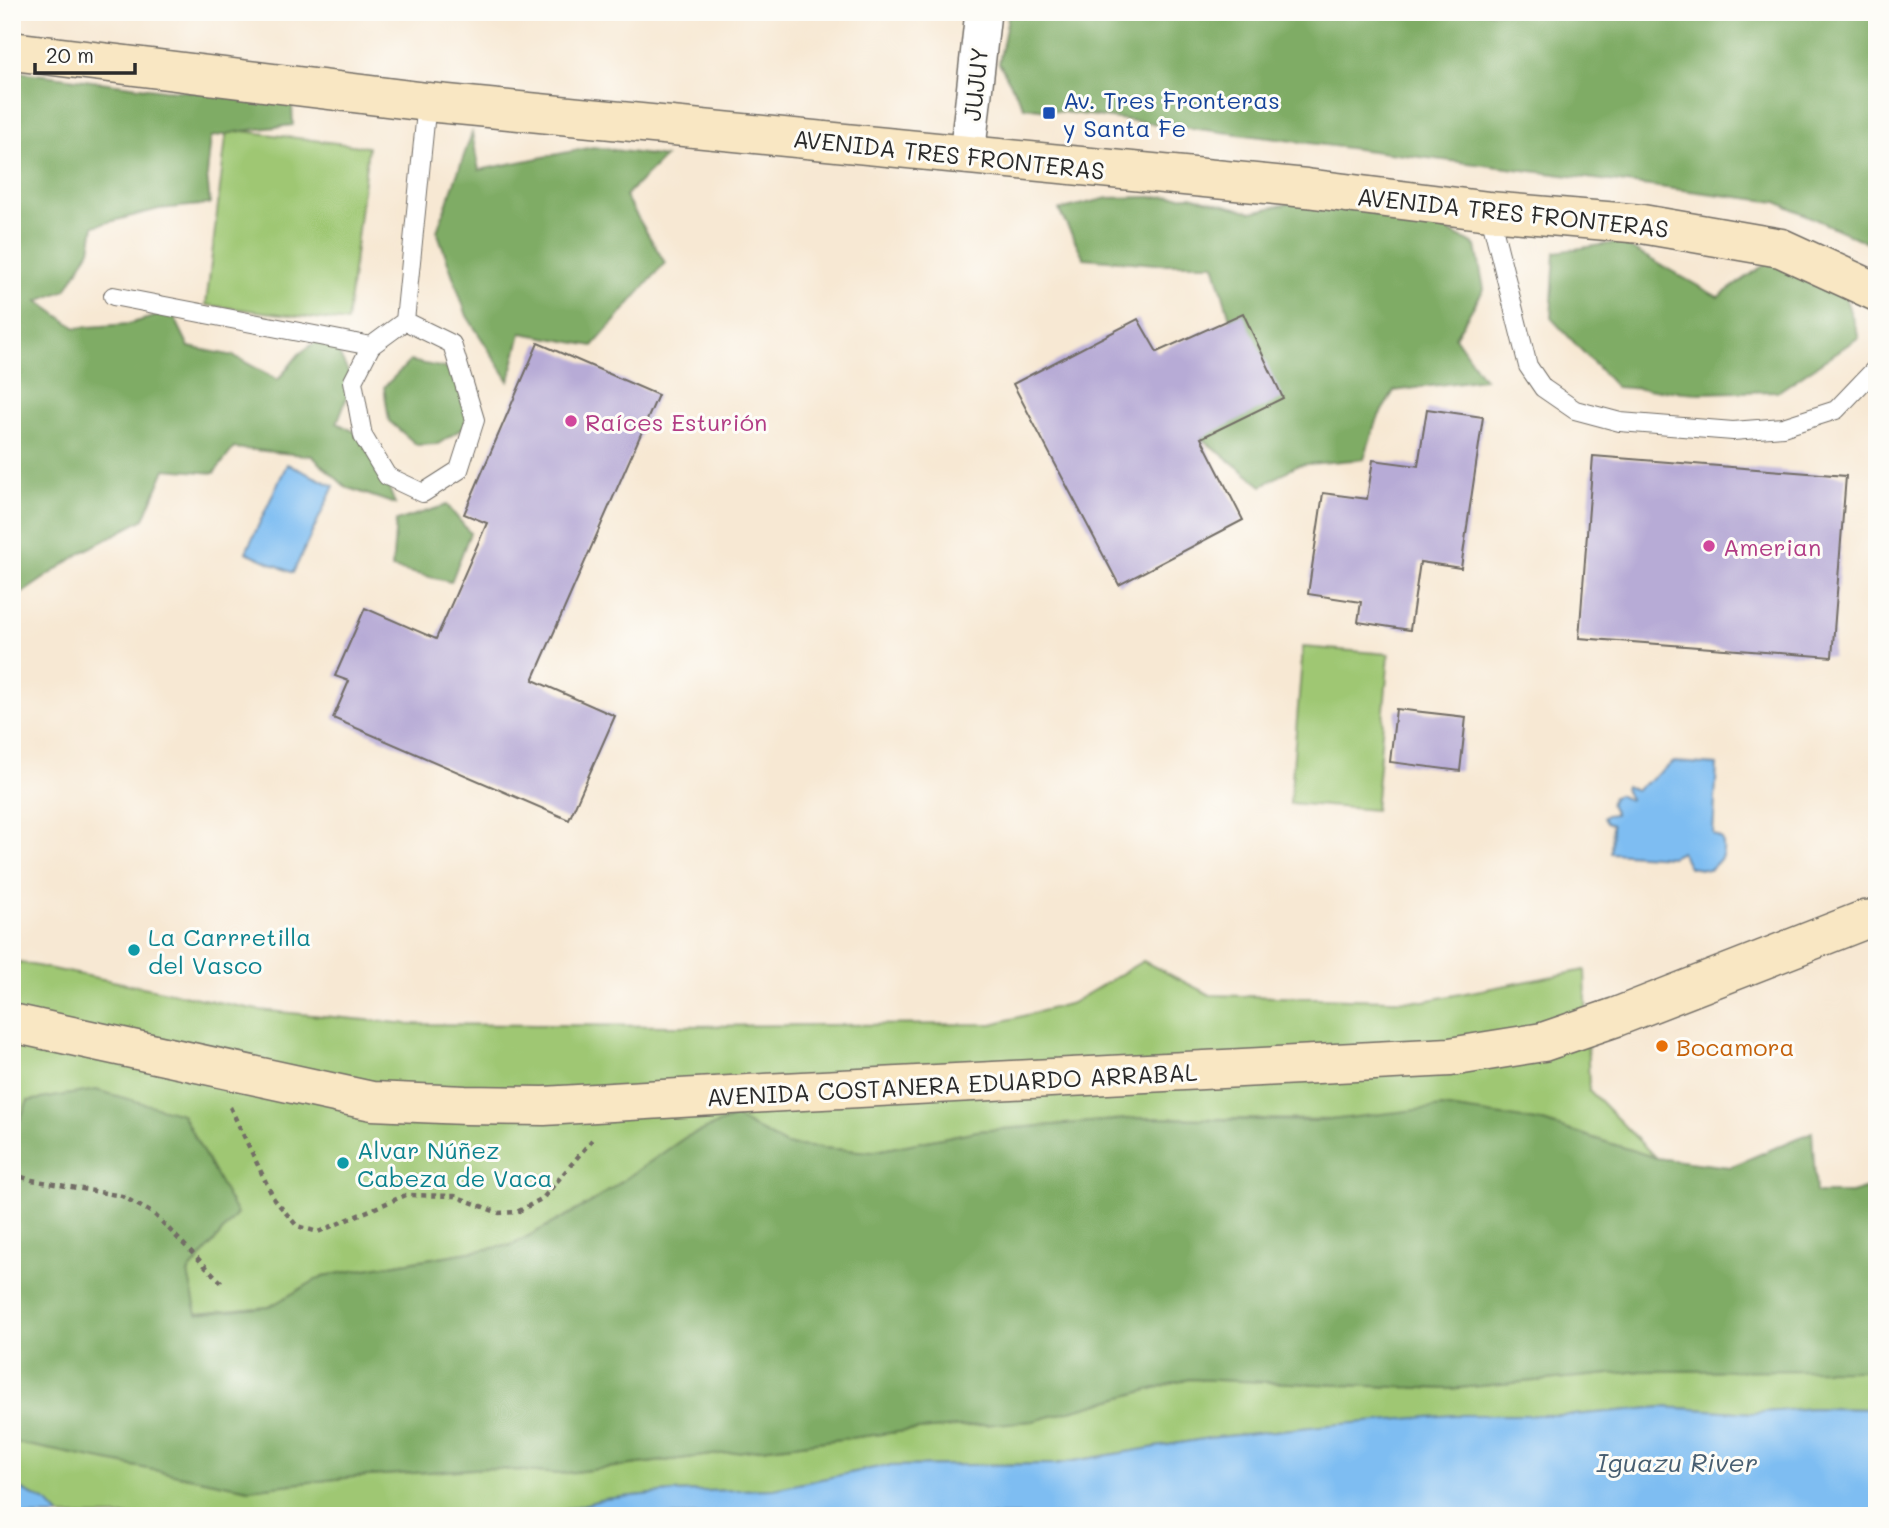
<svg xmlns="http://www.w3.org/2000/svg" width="1889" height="1528" font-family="Mali,sans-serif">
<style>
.green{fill:#9fc773;stroke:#65794f;stroke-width:2}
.forest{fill:#7fac65;stroke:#556c48;stroke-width:2}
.water{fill:#7ebdf2;stroke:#54748e;stroke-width:2}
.building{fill:#b7abd6}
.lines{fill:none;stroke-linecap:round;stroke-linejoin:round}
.lane-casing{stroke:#726d66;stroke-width:20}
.street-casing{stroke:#726d66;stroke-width:38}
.secondary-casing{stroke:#726d66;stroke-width:41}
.path{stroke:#726d66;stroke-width:4.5;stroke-dasharray:5 5;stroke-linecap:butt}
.lane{stroke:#fff;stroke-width:18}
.street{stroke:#fff;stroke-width:35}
.secondary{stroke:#f9e7c3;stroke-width:38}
.transit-dot{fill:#1a4fb4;stroke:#fdfcf7;stroke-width:2.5}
.hotel-dot{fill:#d1479c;stroke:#fdfcf7;stroke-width:2.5}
.culture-dot{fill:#0f9aa8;stroke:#fdfcf7;stroke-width:2.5}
.food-dot{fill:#e8710a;stroke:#fdfcf7;stroke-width:2.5}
.labels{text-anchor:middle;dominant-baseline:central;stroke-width:6;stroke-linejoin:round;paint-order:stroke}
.street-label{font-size:24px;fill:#2b2b2b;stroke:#fdfcf7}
.transit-label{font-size:24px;fill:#164399;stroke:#fdfcf7;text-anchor:start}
.hotel-label{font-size:24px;fill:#b23c85;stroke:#fdfcf7;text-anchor:start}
.culture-label{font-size:24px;fill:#0d838f;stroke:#fdfcf7;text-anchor:start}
.food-label{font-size:24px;fill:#c56008;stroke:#fdfcf7;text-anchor:start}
.water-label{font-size:26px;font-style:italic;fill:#485e71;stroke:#fdfcf7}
</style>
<rect width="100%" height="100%" fill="#fdfcf7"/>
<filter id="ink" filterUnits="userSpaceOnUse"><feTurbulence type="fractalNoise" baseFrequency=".0143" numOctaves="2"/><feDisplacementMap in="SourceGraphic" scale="14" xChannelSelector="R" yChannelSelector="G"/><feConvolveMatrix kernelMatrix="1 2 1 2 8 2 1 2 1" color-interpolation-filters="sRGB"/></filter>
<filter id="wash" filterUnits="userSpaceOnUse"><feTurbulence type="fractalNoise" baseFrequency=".00686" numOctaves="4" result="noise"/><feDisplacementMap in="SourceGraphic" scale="28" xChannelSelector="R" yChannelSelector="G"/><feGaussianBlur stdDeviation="1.57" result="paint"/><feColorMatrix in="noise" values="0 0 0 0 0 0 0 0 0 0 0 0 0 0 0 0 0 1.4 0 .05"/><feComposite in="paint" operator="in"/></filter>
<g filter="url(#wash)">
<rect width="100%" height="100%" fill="#f7e8d3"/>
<g class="green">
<polygon points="227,129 368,147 347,322 206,305"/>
<polygon points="1303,647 1389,654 1375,810 1290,803"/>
<polygon points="12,961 258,1010 409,1024 676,1026 992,1024 1072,1003 1143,961 1210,995 1424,1001 1585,970 1589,1090 1656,1158 1543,1122 1140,1118 977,1131 871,1152 786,1145 735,1117 592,1202 512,1245 323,1276 269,1307 196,1314 188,1273 237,1214 28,1101 12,1138"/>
<polygon points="1814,1369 1877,1370 1877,1409 1812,1408 1753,1413 1663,1407 1573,1415 1329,1425 1209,1438 1056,1464 884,1466 774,1489 672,1492 604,1499 544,1516 60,1516 48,1503 12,1485 12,1442 249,1489 354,1477 488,1468 558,1474 906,1431 1033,1421 1189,1379 1448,1389 1642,1371"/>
</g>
<g class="forest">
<polygon points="1009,12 1877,12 1877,247 1777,202 1024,107 999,63"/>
<polygon points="12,71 164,90 234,94 292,104 293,125 242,131 211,137 207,175 210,204 159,209 94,226 90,250 66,290 38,301 76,328 128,324 172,312 189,347 234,356 278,380 299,354 328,333 353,381 337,423 363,436 380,464 395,504 346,487 312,456 234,448 214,473 165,469 144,519 84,551 12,600"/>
<polygon points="472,133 479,170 593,147 665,157 625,196 665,263 593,346 521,333 509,381 467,316 437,231"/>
<polygon points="1191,196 1252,212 1308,199 1405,207 1476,246 1484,289 1455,337 1484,379 1394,391 1376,421 1364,459 1297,465 1262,486 1201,438 1232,325 1214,264 1156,264 1084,258 1059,210 1108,198"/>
<polygon points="1620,242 1718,297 1776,257 1845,297 1859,337 1779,391 1699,393 1616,387 1551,318 1555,252"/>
<polygon points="410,361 460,371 475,420 438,444 417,445 389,421 384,387"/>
<polygon points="447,505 470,533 451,582 392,568 396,521"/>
<polygon points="96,1090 182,1114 237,1214 188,1273 197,1314 269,1307 323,1276 512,1245 592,1202 686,1137 735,1117 786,1145 871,1152 977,1131 1140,1118 1321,1121 1442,1107 1543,1122 1656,1158 1730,1167 1812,1132 1816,1193 1851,1193 1877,1185 1877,1370 1642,1371 1448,1389 1189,1379 1033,1421 906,1431 558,1474 488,1468 354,1477 249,1489 12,1442 12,1138 28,1101"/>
</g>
<g class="water">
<polygon points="287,464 334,486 293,573 246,552"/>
<path d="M 1674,762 L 1717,765 L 1713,834 L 1722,839 C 1726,855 1721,860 1709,870 L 1689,867 L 1681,852 L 1671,857 L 1611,853 L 1612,825 L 1606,823 L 1603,818 L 1606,815 L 1615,814 L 1610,804 L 1613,797 L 1618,795 L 1628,800 L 1630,799 L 1624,789 L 1625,786 L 1636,790 Z"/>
<polygon points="1663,1407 1753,1413 1812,1408 1877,1409 1877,1516 544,1516 604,1499 671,1492 774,1489 884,1466 1056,1464 1209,1438 1329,1425 1453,1415 1573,1415"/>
<polygon points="12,1485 48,1503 60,1516 12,1516"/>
</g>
<g id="blocks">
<g class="building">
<polygon points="1243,313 1283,398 1201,438 1243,520 1119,585 1013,384 1138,319 1157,352"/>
<polygon points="538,343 658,395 533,680 615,716 569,820 333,718 349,681 335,676 365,608 436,639 487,523 464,514"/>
<polygon points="1427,409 1483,417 1461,568 1420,562 1410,630 1358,622 1361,602 1308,594 1323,493 1367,499 1373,460 1418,466"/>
<polygon points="1593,456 1846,476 1832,657 1579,638"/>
<polygon points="1396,709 1466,717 1460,771 1390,762"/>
</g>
</g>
</g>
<g filter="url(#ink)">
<use href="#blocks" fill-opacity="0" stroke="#726d66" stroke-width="2"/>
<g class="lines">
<g class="lane-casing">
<g id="lane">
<polyline points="1489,211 1528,366 1543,388 1575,410 1620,422 1733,431 1783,427 1836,410 1877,367"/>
<polyline points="113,296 371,346"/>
<polyline points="405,321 452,344 475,420 459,470 423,493 387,476 363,436 353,381 371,346 405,321 427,102"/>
</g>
</g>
<g class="street-casing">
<polyline id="street" points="967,156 983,12"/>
</g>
<g class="secondary-casing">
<g id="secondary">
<polyline points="12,51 427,102 1306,188 1489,211 1642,224 1781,248 1877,292"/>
<polyline points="12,1023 372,1101 465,1105 544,1106 765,1093 1450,1057 1543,1042 1616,1017 1864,920 1877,919"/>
</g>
</g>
<g class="path">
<polyline points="230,1107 274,1199 297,1226 318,1232 406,1195 455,1196 499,1213 517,1212 543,1198 592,1140"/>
<polyline points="12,1174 32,1180 122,1196 154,1214 224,1285"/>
</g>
<use href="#lane" class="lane"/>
<use href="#street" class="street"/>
<use href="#secondary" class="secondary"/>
</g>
</g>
<rect class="transit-dot" x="1042" y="106" width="14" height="14" rx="3.5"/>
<g class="hotel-dot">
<circle cx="571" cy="421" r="7"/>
<circle cx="1709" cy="546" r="7"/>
</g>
<g class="culture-dot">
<circle cx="134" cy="950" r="7"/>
<circle cx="343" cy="1163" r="7"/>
</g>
<circle class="food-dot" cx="1662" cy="1046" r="7"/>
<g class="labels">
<g class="street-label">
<text transform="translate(975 84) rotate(-84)">JUJUY</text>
<text transform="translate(949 154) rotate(6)">AVENIDA TRES FRONTERAS</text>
<text transform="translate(1513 212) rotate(6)">AVENIDA TRES FRONTERAS</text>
<text transform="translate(952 1084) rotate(-3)">AVENIDA COSTANERA EDUARDO ARRABAL</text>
</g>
<g class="transit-label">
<text x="1063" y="99">Av. Tres Fronteras<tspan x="1063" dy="28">y Santa Fe</tspan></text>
</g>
<g class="hotel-label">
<text x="585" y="421">Raíces Esturión</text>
<text x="1723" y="546">Amerian</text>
</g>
<g class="culture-label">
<text x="148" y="936">La Carrretilla<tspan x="148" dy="28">del Vasco</tspan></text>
<text x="357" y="1149">Alvar Núñez<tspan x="357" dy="28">Cabeza de Vaca</tspan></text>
</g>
<g class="food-label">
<text x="1676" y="1046">Bocamora</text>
</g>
<g class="water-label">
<text x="1677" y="1462">Iguazu River</text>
</g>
</g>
<rect width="1889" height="1528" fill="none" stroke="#fdfcf7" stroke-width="42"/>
<path d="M35 63v10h100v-10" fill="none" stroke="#2b2b2b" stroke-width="3.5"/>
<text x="46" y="63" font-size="21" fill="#2b2b2b" stroke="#fdfcf7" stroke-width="5" paint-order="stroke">20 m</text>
</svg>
